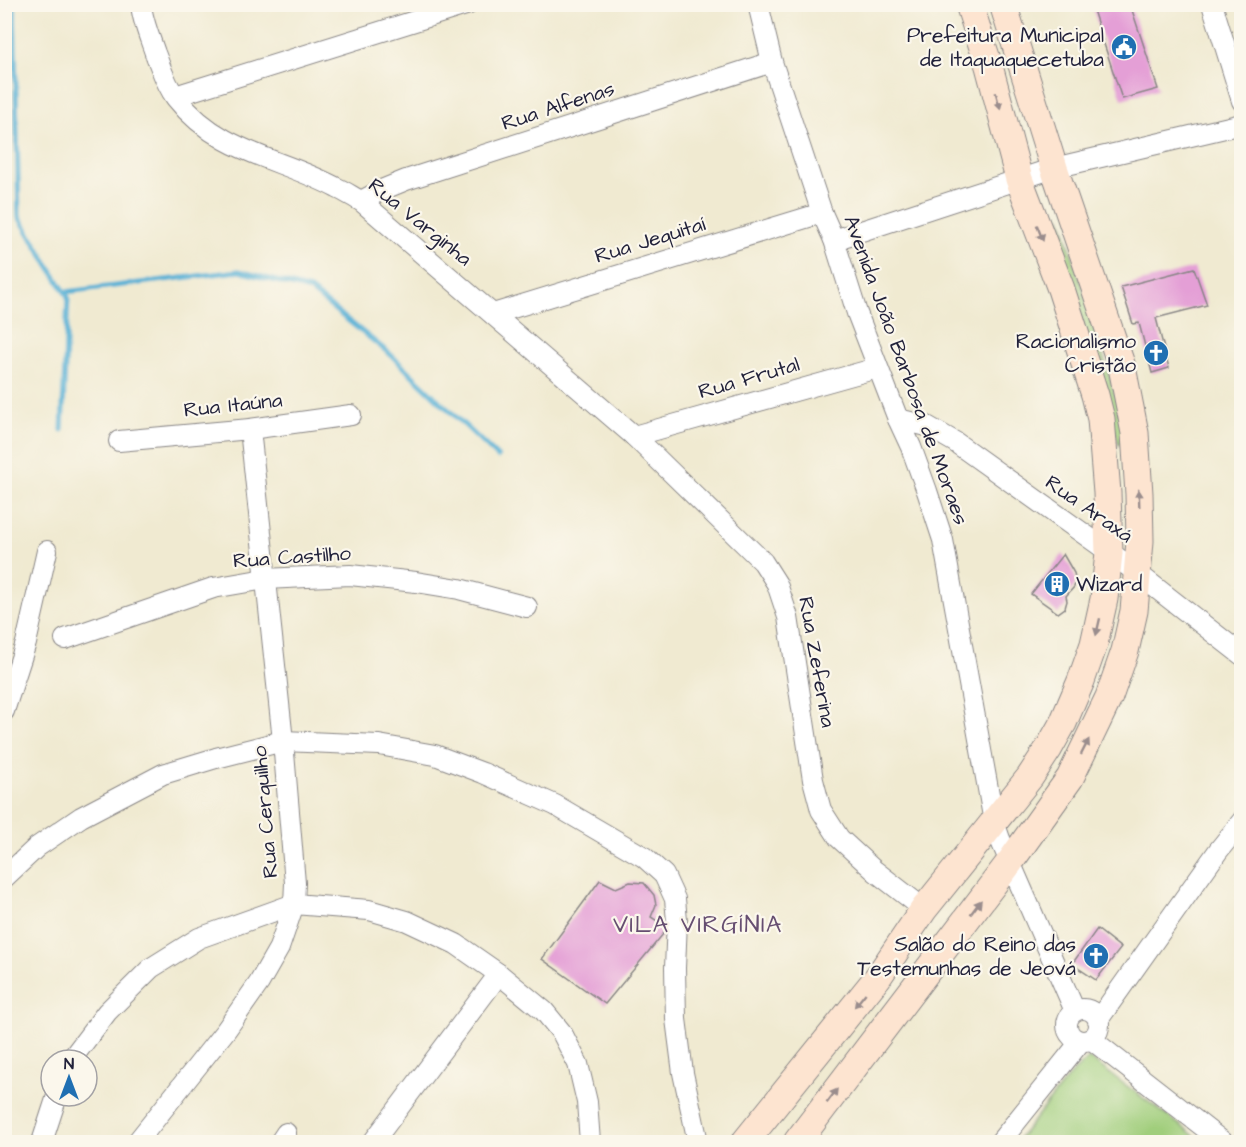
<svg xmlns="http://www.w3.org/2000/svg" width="1246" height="1147" font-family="'Architects Daughter',sans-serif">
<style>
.green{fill:#a0ce7c;stroke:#61785c;stroke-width:1.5}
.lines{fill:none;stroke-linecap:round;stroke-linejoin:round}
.stream{stroke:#58b1d5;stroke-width:5}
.building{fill:#e49fd6}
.minor-casing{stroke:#898686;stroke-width:22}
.secondary-casing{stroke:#898686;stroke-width:29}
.minor{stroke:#fff;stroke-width:20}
.secondary{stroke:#fde4d0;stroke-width:27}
.oneway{fill:#9a8d8d}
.labels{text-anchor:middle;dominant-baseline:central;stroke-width:4.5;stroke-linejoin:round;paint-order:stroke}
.poi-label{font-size:21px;fill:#22223b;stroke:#fbf7ec;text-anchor:end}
.street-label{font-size:21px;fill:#22223b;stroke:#fbf7ec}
.quarter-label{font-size:24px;letter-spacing:1.5px;fill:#664e71;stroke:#fbf7ec}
</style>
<rect width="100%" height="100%" fill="#fbf7ec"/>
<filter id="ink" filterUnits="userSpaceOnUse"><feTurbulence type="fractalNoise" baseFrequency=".0167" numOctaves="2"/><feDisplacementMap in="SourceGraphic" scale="12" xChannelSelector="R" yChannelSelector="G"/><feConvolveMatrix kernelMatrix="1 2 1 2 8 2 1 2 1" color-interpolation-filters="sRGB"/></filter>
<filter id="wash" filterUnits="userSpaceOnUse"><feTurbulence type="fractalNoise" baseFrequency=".008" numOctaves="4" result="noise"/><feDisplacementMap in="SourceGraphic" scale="24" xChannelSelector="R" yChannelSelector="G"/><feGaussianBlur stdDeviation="1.35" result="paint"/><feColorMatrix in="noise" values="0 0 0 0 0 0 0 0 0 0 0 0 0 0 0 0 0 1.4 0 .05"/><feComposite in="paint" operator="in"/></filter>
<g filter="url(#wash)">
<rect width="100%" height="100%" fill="#f0ead1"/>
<g class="green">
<polygon points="1061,218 1128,437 1119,445 1052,222"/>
<polygon points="1089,1058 1203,1142 1016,1142 1070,1075"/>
</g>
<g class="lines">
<g class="stream">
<polyline points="14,4 19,217 68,297 62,430"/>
<polyline points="65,292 239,271 310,290 390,354 498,457"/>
</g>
</g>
<g id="blocks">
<g class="building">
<polygon points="1091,4 1130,4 1158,89 1122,99"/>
<polygon points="1194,268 1207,305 1156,318 1169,368 1152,373 1139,323 1133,324 1121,287"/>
<polygon points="1063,554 1074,573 1076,581 1074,587 1066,596 1067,601 1065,608 1058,613 1031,594"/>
<polygon points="600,880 616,888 630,882 644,883 654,895 656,905 651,917 665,926 664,933 605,1004 542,959"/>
<polygon points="1097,929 1121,948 1096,980 1072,964"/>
</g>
</g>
</g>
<g filter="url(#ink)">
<use href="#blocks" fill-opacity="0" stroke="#898686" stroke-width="1.5"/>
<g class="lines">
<g class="minor-casing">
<g id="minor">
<path d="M 141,4 C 142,20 150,38 155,53 C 161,68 166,85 176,98 C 220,154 279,157 337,188 C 346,192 353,197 361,201 L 634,436 L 763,562 L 777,584 L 788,617 L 813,780 L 821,810 L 839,838 L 875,871 L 924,909"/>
<polyline points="758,4 772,62 822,213 834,240 857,313 898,419 911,447 927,491 943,540 994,822 1000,839 1075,1011"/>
<polyline points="1212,4 1242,101"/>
<polyline points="175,96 469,4"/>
<polyline points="361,201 384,189 406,180 772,62"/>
<polyline points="834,240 1054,168 1242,124"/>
<polyline points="493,314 822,213"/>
<polyline points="898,419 927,426 955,442 1119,559 1242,655"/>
<polyline points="634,436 877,368"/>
<polyline points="119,441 250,429 351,415"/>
<polyline points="65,639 213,588 265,579 350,575 416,582 459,589 527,607"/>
<polyline points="4,711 26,643 47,551"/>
<polyline points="4,878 37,847 81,817 163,774 216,758 283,741 379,745 435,755 483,773 555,805 644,857 664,875 675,899 677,921 675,968 676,1019 683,1073 698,1142"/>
<circle cx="1083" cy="1025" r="16"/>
<polyline points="1098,1020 1218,851 1242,821"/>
<polyline points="1091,1039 1223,1142"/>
<polyline points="73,1060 76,1053 107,1012 151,968 199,938 294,904 369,910 407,921 456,944 499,974 544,1011 562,1033 578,1064 587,1102 590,1142"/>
<polyline points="42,1142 57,1096"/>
<polyline points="137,1142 226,1030 259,983 279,948 294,904 295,883 283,741 250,429"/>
<polyline points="280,1142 286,1133"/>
<polyline points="373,1142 499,974"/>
<polyline points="1000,1142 1081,1041"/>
</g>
</g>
<g class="secondary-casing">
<g id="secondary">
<polyline points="745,1142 878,977 924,909 1030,777 1049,748 1063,723 1081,681 1094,644 1104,599 1109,553 1107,493 1101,419 1095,395 1061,289 1019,179 989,66 969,4"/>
<polyline points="797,1142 1010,862 1070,778 1109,697 1125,651 1134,611 1140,541 1139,494 1135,433 1122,367 1054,168 1003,4"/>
</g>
</g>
<use href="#minor" class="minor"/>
<use href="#secondary" class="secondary"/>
</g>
<defs><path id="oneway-solid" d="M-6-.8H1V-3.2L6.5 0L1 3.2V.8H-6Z" transform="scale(1.5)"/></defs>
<g class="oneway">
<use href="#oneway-solid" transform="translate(998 101) rotate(75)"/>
<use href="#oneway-solid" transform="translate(1040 233) rotate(69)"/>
<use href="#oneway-solid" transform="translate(1139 498) rotate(-92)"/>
<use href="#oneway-solid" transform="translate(1098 627) rotate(103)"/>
<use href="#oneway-solid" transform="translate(1085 747) rotate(-63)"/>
<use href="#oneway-solid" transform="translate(976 907) rotate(-53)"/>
<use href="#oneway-solid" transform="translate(860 1000) rotate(129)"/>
<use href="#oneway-solid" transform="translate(832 1096) rotate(-53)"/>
</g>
</g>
<defs>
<g id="civic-disc" transform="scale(1.35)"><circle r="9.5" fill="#1f6fb2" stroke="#fbf7ec"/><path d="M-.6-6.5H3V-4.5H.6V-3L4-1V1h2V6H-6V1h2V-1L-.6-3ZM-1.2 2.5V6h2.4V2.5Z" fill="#fff"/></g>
<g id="church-disc" transform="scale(1.35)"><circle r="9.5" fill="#1f6fb2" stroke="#fbf7ec"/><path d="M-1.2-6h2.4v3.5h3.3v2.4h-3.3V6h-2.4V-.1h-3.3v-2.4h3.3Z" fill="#fff"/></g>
<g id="building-disc" transform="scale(1.35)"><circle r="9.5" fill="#1f6fb2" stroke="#fbf7ec"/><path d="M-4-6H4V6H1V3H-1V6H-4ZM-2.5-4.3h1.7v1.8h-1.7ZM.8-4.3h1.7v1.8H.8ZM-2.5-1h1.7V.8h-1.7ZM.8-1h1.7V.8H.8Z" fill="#fff"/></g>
</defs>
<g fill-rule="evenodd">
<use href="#civic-disc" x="1124" y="47"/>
<use href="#church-disc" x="1156" y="353"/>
<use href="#building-disc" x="1057" y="584"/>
<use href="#church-disc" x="1096" y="956"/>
</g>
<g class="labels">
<g class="poi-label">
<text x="1104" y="35">Prefeitura Municipal<tspan x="1104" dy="24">de Itaquaquecetuba</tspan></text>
<text x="1136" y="341">Racionalismo<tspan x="1136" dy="24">Cristão</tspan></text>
<text x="1076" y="584" text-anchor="start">Wizard</text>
<text x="1076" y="944">Salão do Reino das<tspan x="1076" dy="24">Testemunhas de Jeová</tspan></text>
</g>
<g class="street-label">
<text transform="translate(558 106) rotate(-18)">Rua Alfenas</text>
<text transform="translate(420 222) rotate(39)">Rua Varginha</text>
<text transform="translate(650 240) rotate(-17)">Rua Jequitaí</text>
<text transform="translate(906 370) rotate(70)">Avenida João Barbosa de Moraes</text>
<text transform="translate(749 378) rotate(-16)">Rua Frutal</text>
<text transform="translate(233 405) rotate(-6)">Rua Itaúna</text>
<text transform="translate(1089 509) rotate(35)">Rua Araxá</text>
<text transform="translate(292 557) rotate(-4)">Rua Castilho</text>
<text transform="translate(817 662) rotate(80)">Rua Zeferina</text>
<text transform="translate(265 812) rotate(-95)">Rua Cerquilho</text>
</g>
<g class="quarter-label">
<text x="698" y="925">VILA VIRGÍNIA</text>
</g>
</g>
<rect width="1246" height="1147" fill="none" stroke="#fbf7ec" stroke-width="24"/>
<g transform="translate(69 1078)"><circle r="28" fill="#fbf7ec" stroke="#a4a2a5" stroke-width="1.5"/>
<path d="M0-4.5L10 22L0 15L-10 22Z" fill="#1f6fb2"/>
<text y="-9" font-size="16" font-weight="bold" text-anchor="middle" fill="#22223b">N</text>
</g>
</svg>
